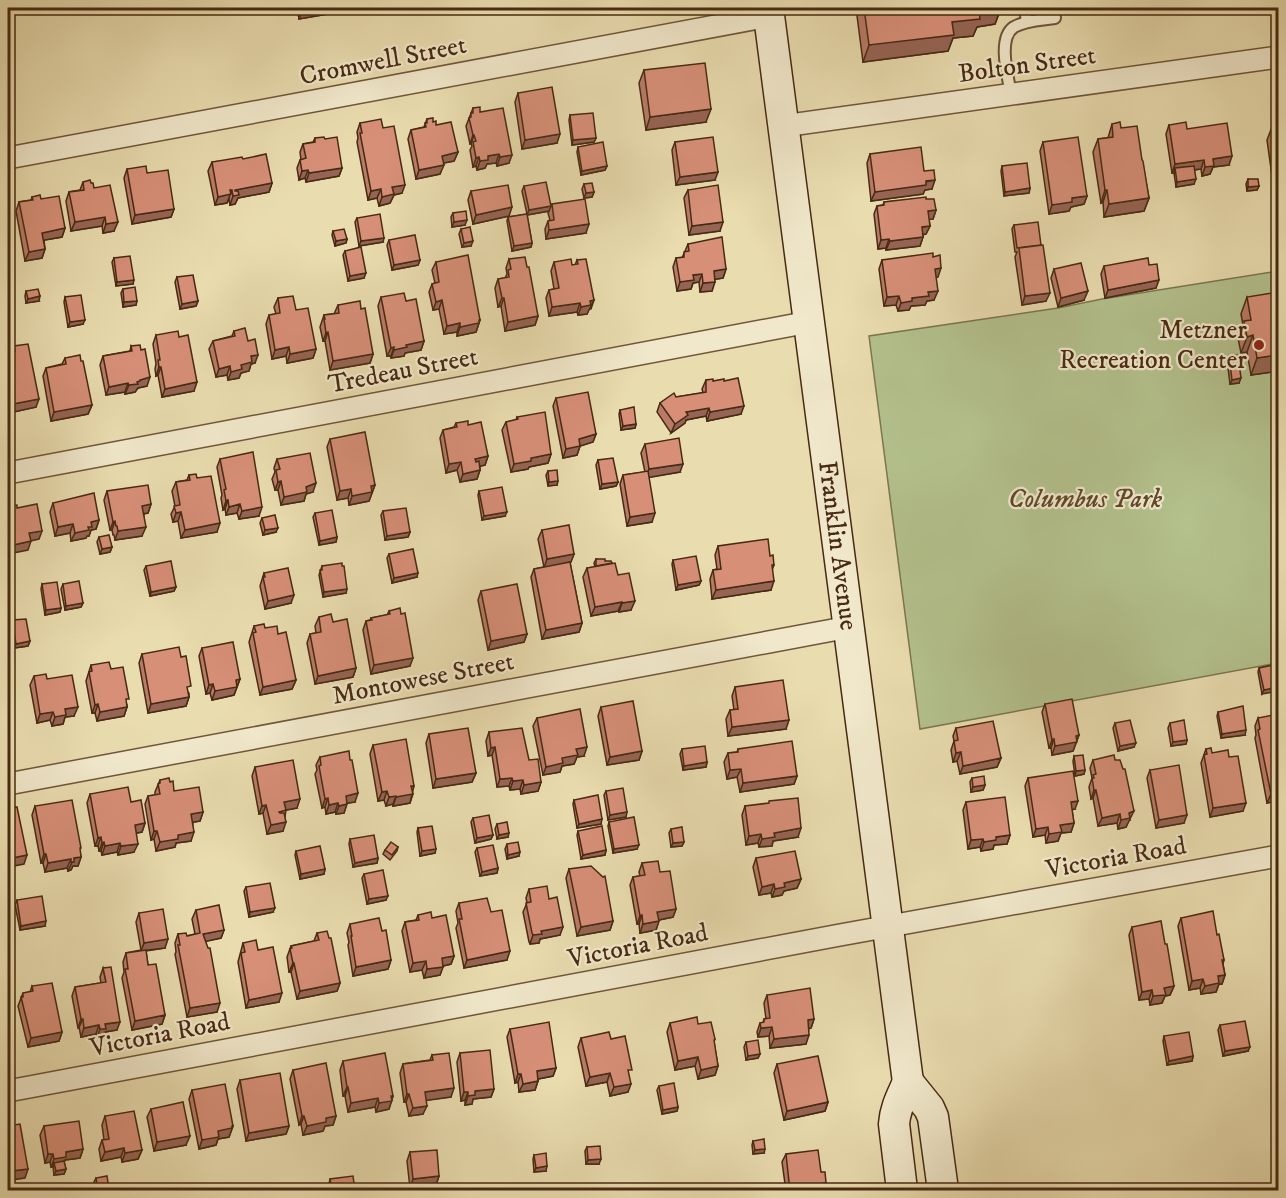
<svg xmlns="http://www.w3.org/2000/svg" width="1286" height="1198" font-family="'IM FELL DW Pica',serif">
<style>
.green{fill:#b3c18d;stroke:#7d7650;stroke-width:1.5}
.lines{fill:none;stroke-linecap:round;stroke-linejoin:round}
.lane-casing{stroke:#705639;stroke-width:14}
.street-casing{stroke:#705639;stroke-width:24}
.secondary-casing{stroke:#472a12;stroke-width:33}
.lane{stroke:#f1e8cb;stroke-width:10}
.street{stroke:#f1e8cb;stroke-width:21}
.secondary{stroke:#f1e8cb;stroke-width:30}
.wall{fill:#b97b67;stroke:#472a12;stroke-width:1.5}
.shaded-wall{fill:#966454;stroke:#472a12;stroke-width:1.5}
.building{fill:#d78f78;stroke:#472a12;stroke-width:1.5}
.poi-dot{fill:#8f2418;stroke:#f1e8cb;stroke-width:2}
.labels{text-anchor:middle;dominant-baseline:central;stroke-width:4.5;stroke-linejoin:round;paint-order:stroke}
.street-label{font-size:26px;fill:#472a12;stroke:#f1e8cb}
.poi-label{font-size:26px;fill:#472a12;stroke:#f1e8cb;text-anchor:end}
.park-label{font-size:26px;font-style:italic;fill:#5d482b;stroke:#f1e8cb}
</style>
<rect width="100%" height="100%" fill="#e9dcaf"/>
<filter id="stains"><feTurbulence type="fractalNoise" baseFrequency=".00333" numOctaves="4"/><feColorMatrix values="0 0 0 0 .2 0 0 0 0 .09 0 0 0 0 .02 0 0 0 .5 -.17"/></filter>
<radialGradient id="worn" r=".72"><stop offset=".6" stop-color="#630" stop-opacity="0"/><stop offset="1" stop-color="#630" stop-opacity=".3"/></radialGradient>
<polygon class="green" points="1278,271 1278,663 920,729 869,336 1058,308 1102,299"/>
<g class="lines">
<g class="lane-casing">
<g id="lane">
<polyline points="1025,8 1027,22"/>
<path d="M 1011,94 C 1008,77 997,38 1014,27 C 1026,20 1042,20 1055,18 L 1054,8"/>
</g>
</g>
<g class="street-casing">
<g id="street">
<polyline points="783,126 1278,57"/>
<polyline points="8,158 769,16"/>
<polyline points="8,473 809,322"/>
<polyline points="8,784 849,627"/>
<polyline points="8,1091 840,935 1278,856"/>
</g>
</g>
<g class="secondary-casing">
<g id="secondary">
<path id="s1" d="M 768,8 L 908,1082"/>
<polyline points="908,1082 929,1108 933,1117 943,1190"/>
<path d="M 902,1190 L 894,1124 C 895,1108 902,1096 908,1082"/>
</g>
</g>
<use href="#lane" class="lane"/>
<use href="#street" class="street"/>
<use href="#secondary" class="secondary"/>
</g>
<g class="wall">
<polygon points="297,8 363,8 299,19"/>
<polygon points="856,8 1001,8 995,24 977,27 973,36 953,38 948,51 863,62"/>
<polygon points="644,70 706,122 646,130 639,83"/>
<polygon points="518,93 557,143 522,149 515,102"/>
<polygon points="473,108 480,112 509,163 497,166 496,163 487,164 485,168 477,170 476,166 473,167 470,150 472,146 471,144 470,144 466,126"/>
<polygon points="570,115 596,138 594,142 572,145 569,120"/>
<polygon points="427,119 433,122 436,125 458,152 454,161 443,163 440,174 416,179 408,139 411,130 424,127"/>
<polygon points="360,123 383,128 402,193 394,195 390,203 379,206 377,198 368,200 357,142 358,138 357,132"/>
<polygon points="1112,124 1121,128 1142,160 1149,198 1144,211 1104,217 1103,202 1101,203 1093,152 1098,139 1108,138"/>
<polygon points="1169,125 1187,129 1229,165 1213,167 1210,174 1202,176 1201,169 1194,170 1194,184 1176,187 1174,173 1172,173 1166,134"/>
<polygon points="1278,126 1278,175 1272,176 1267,140 1272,127"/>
<polygon points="315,138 325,139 342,168 339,176 306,182 305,178 299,180 297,168 300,160 301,160 300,152 303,144 313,142"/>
<polygon points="675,142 715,180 676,185 672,150"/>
<polygon points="1043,142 1087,196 1084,204 1071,207 1069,211 1049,214 1040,151"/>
<polygon points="578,147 607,166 605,170 581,175 577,152"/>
<polygon points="870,154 924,171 932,189 925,190 923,194 871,201 867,163"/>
<polygon points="243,159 272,183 269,192 238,198 235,204 230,205 229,199 227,203 215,205 208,171 212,162"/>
<polygon points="1002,166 1030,188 1029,193 1004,196 1001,171"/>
<polygon points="127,169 147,173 174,209 171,217 132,224 124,178"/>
<polygon points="1248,179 1259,186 1257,190 1247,191 1246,184"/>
<polygon points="83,182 91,183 94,188 114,231 103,233 102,226 71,231 66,201 69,192 80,190"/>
<polygon points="584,184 594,192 592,197 584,198 582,189"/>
<polygon points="524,186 551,206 552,204 586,233 546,239 545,229 548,221 550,220 548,213 549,211 527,215 532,243 531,247 512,251 507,221 508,217 527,214 522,191"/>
<polygon points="688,190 720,231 689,235 684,198"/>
<polygon points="471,191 509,216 473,224 468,200"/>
<polygon points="32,197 41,199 65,228 62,237 44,240 45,249 42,258 25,261 16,211 19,202 31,200"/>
<polygon points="926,199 936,210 933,219 929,219 930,226 926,234 923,235 923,237 920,246 886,250 886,248 878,249 874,214 877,206 883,205 884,202"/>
<polygon points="453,213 465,225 452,227 451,217"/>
<polygon points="357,218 383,242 359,246 355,222"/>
<polygon points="1014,225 1041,245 1046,301 1022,305 1015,257 1017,252 1015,252 1012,229"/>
<polygon points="461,229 471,246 462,247 459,234"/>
<polygon points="333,231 347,239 346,243 335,246 332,235"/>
<polygon points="389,240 420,260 418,265 392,270 387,245"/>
<polygon points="688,244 726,269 723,278 715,279 712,291 700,292 699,282 693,283 691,289 677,291 673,267 676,258 682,258"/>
<polygon points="345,251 364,278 348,281 343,255"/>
<polygon points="114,258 133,284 116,286 112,262"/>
<polygon points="509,259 538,316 535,325 505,331 501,306 498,307 495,288 498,279 505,278 507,274 506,268"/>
<polygon points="577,260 594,300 591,309 589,309 587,314 578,315 577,312 549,316 546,298 549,290 554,289 551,271 554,262 572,265 575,265"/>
<polygon points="882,260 938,277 936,277 934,300 927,301 925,305 911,306 909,310 898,311 896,305 884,306 879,269"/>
<polygon points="436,262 480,320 476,332 457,336 457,332 444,334 439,309 433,310 429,292 432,284 435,283 432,270"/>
<polygon points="1149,265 1156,288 1105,298 1101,274 1104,266"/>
<polygon points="1054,269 1084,300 1058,307 1051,278"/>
<polygon points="177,277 198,301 196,306 180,309 175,282"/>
<polygon points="123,289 136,305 123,307 121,293"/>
<polygon points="26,291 39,301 26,303 25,296"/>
<polygon points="65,297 83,324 68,327 64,302"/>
<polygon points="381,297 406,301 424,341 421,350 405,353 404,356 391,358 391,356 387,356 378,306"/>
<polygon points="1247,297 1278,371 1251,375 1247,352 1241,353 1238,338 1243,325 1241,314"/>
<polygon points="278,298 296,310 316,349 313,358 287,363 286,356 272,359 266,324 269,315 276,314 274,307"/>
<polygon points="338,305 361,309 373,354 370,363 330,370 325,341 323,341 320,327 324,315 334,314"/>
<polygon points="234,331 248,341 255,363 251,364 249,371 241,373 239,378 228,380 227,375 216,377 209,349 213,341 232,336"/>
<polygon points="156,335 194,391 162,397 158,375 156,376 155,369 156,364 153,344"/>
<polygon points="14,346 36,407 9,413 8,405 12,351"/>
<polygon points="131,346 147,386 138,388 135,392 125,394 125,392 106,395 100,365 103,356 130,351"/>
<polygon points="1229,356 1239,383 1230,384 1227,360"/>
<polygon points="65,358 92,405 88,414 51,421 43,376 46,368 62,364"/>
<polygon points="706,380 713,381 741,414 707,421 706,416 686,420 685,423 671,433 657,412 660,403 676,397 703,393 702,389"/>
<polygon points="556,398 596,434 593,442 580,446 577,455 563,458 553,406"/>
<polygon points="620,410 636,424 635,428 621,430 619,414"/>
<polygon points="517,417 551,454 548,463 529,467 528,469 511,472 502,430 506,422 516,420"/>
<polygon points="456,423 468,425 488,456 485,465 480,466 480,470 477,479 460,482 457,470 446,473 440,438 443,430 454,427"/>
<polygon points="330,439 375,485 369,501 349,505 348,498 337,500 327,447"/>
<polygon points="645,444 680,472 649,477 652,522 627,526 620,484 623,475 645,472 641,453"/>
<polygon points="220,459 259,516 239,519 237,513 226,515 225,509 223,510 221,498 222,495 217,467"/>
<polygon points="277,459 313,492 306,494 304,501 281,505 278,490 275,490 272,479 275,472 274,468"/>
<polygon points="598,460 618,482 616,486 600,489 596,465"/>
<polygon points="548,471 557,485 548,486 546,475"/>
<polygon points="189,475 197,478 217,532 181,538 178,521 173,522 171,514 175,506 172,491 176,482 187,480"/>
<polygon points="107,491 151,504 148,513 144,514 142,536 115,540 114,535 113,535 112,530 110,530 104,500"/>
<polygon points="479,491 505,516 482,520 478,495"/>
<polygon points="53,503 99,520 96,529 91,530 89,536 87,536 86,538 71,541 70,533 55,536 50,512"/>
<polygon points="383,511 410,532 408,537 385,540 381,515"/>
<polygon points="315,513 337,537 336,542 319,545 313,517"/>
<polygon points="262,518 276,532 263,535 260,523"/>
<polygon points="542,530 574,554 570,563 582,623 579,632 542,639 531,577 534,569 544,567 538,539"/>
<polygon points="99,537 112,547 110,552 100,554 97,542"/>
<polygon points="718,546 770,556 774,565 772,570 771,590 712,599 710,579 713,570 717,569 715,555"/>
<polygon points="389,554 417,577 392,583 387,558"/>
<polygon points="596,559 612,563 618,575 631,610 619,612 618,611 591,616 583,577 587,568 595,567 594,563"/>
<polygon points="673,560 701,581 699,585 676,590 672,564"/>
<polygon points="146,566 176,587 174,591 150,596 144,570"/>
<polygon points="322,566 346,593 323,597 319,575"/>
<polygon points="264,573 291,603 265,609 260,586"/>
<polygon points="42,584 61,608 60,612 45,615 41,589"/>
<polygon points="63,584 83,603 81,607 65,610 61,589"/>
<polygon points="481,591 527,634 524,642 488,650 478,600"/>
<polygon points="389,611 410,666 371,674 363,630 366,621 370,620 371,618 387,615"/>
<polygon points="319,617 333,622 356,668 353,677 315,684 307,643 310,634 316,633 315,626"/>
<polygon points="12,620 30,641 28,646 14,648 10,625"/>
<polygon points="254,626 265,628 278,634 296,680 292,689 260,695 249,642"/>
<polygon points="202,648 240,679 234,695 212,700 210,693 206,694 199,656"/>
<polygon points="142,654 189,693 189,697 186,706 148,713 139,663"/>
<polygon points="1278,664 1262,694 1258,672 1259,668"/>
<polygon points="91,665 111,669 127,705 127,707 124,716 97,721 95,713 92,713 86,681"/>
<polygon points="34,676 47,679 74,716 65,717 63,724 52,726 50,720 37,723 30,685"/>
<polygon points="735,687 786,729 728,736 726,719 730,710 734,710 732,696"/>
<polygon points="1045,704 1079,735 1073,751 1052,755 1051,748 1049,748 1042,712"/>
<polygon points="601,707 642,751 639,760 607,765 598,716"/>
<polygon points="1218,712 1245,735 1221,738 1217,716"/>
<polygon points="537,718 584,756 577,757 574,764 562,766 560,772 543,775 533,726"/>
<polygon points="1258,718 1278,801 1267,803 1255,738 1256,735 1255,726"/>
<polygon points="1115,723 1134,747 1118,751 1113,728"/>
<polygon points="1170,723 1187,740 1186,744 1171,746 1168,728"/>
<polygon points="956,728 1001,758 997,767 960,774 957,761 953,762 951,750 954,741 953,736"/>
<polygon points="489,732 529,760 541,782 538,791 521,794 520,789 510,790 509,786 497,787 492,755 488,756 486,741"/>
<polygon points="429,734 476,773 472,782 433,788 426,743"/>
<polygon points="373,745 412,792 413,794 410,803 393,806 393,804 386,806 384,800 378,801 370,754"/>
<polygon points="682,749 707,762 706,767 683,770 680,754"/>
<polygon points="738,749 797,776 794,784 740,792 737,777 727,779 724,762 728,753 737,752"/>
<polygon points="1206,749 1212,753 1229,757 1243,811 1210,817 1201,763"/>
<polygon points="1074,756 1085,770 1084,774 1075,776 1073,761"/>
<polygon points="320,757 355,802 347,803 344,813 336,814 335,812 326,814 325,807 322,808 315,774 317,770 316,765"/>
<polygon points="1093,760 1130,820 1129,820 1126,827 1118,829 1117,823 1098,826 1093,798 1091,799 1089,787 1092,778 1090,768"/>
<polygon points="255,767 297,808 286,810 283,831 267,834 263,813 259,814 252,776"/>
<polygon points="1150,770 1184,823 1156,828 1147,778"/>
<polygon points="972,778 985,785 983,790 971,792 970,782"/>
<polygon points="1028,778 1075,809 1072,810 1074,823 1071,832 1061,833 1058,841 1046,843 1045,835 1033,837 1025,786"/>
<polygon points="160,780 170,782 174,791 203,812 200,821 193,822 191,841 176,843 175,847 156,851 154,839 151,840 145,804 148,796 155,795 155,792"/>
<polygon points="606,791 626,817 608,820 604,795"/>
<polygon points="90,794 131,802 145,823 142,832 136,833 134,852 118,855 117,852 102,855 101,851 99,851 98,846 95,846 87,803"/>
<polygon points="574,800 601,824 577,828 573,804"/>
<polygon points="966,802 1010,835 1007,844 994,845 993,849 981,851 980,847 968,849 963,810"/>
<polygon points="35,806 80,851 81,857 78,866 73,866 71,870 68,871 67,868 45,872 43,863 41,863 32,815"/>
<polygon points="745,806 798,837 773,841 772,846 759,847 758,843 746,845 742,815"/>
<polygon points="473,818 493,835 491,839 475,843 471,822"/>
<polygon points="609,822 637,849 613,853 608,826"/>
<polygon points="497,824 508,837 497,839 495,829"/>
<polygon points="418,828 435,853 420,856 417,832"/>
<polygon points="671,829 684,842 682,846 671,847 669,833"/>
<polygon points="578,831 606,850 605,855 581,859 577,835"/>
<polygon points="350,839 378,858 377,863 353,867 349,844"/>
<polygon points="507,844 519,856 507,859 505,849"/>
<polygon points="398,847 397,851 390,860 383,854 385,850"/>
<polygon points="477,848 498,868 497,873 480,876 475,852"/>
<polygon points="296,851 325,869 324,874 300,879 295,855"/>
<polygon points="756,858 801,879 797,888 784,891 782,895 772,897 771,893 759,895 753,867"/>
<polygon points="642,863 660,872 676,909 673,917 659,920 656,930 640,933 639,924 637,924 630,885 633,877 640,876 639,872"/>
<polygon points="569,869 613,921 610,930 577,936 566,878"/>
<polygon points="364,874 386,900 367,904 362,878"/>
<polygon points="246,887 273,912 249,917 244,891"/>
<polygon points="529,889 549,899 560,935 540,939 539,943 530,944 529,942 523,912 527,903 526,898"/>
<polygon points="17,900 45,926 20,930 15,905"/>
<polygon points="459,903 491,912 507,960 464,968 456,928 458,923 456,911"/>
<polygon points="196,910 224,930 221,938 205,941 217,1012 187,1017 175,954 176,952 175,943 178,934 187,936 195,934 192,919"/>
<polygon points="139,913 165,948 146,951 148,965 165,1015 162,1024 132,1030 122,978 124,972 123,962 126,953 141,950 136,922"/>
<polygon points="418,915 432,918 454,956 451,964 443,966 440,975 424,978 422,970 410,972 402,931 405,922 416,920"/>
<polygon points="1181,918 1217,935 1224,960 1223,964 1225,975 1222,984 1219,984 1216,992 1201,994 1200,988 1189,990 1178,926"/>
<polygon points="350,924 391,960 388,969 353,976 348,945 349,942 347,933"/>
<polygon points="1132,927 1174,986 1170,995 1165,996 1162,1003 1150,1005 1149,999 1139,1000 1129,935"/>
<polygon points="317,933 329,938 340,983 337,991 297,999 291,972 289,972 287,957 291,946 314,941"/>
<polygon points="243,943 258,950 279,1002 246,1008 238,962"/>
<polygon points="103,968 117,1030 105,1032 103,1037 97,1038 96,1034 81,1037 79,1027 78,1028 72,996 75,987 101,983 100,977"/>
<polygon points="32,986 62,1032 59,1041 28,1047 18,1006 23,993 30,992"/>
<polygon points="767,995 814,1019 811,1028 809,1028 806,1044 770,1048 769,1036 758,1037 757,1032 760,1023 763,1023 764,1019 766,1019 764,1003"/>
<polygon points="670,1023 698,1024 715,1039 714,1042 718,1066 715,1075 698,1079 695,1066 675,1070 667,1032"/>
<polygon points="1220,1025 1248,1051 1223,1056 1218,1030"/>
<polygon points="510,1029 556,1068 553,1076 538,1079 538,1081 535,1090 519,1092 518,1082 515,1083 507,1037"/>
<polygon points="1164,1036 1193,1056 1192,1061 1167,1065 1163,1041"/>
<polygon points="581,1038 611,1039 629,1076 628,1092 610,1096 607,1082 586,1086 578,1047"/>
<polygon points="746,1042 760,1054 758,1058 746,1060 744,1047"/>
<polygon points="460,1053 494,1089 491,1097 473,1099 472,1104 465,1105 465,1100 461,1101 457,1062"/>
<polygon points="432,1055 451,1097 426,1100 423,1114 409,1116 406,1102 404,1102 400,1073 403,1064 430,1060"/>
<polygon points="343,1061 393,1096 389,1109 376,1112 375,1107 348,1112 345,1096 343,1096 340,1070"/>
<polygon points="777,1064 828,1102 825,1111 784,1120 774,1073"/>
<polygon points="293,1070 336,1116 333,1125 325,1126 323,1131 303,1135 301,1124 299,1125 290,1079"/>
<polygon points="240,1080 289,1126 286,1134 246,1141 237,1089"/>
<polygon points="659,1086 678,1107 677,1111 662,1114 657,1090"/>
<polygon points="192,1090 233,1126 229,1137 218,1139 216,1145 199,1149 189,1099"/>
<polygon points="151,1109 186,1145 154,1151 147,1117"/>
<polygon points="105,1116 142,1150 138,1159 122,1162 121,1157 101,1161 99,1149 102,1140 104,1140 102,1125"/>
<polygon points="44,1126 83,1149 80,1158 65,1160 64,1162 66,1169 64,1174 54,1175 53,1167 51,1167 50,1162 45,1163 40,1135"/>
<polygon points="753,1141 764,1153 753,1154 752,1145"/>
<polygon points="587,1147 599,1164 586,1164 585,1151"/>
<polygon points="410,1152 439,1176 436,1185 410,1188 407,1161"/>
<polygon points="786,1154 821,1172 826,1183 824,1191 786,1191 782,1162"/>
<polygon points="534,1155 546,1171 534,1172 533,1159"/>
<polygon points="96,1178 109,1189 109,1191 96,1191 94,1182"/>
<polygon points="330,1179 355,1191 330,1191 329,1184"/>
</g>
<g class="shaded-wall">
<polygon points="304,8 363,8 299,19"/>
<polygon points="1001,8 995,24 977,27 973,36 953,38 948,51 863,62 869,45 952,22 979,11"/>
<polygon points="711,109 706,122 646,130 650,117"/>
<polygon points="560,134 557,143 522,149 525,140"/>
<polygon points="473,135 474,135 471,144 470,144"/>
<polygon points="596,138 594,142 572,145 573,140"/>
<polygon points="458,152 454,161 439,164 442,156"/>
<polygon points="499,154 496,163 487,164 485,168 477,170 480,161 488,156"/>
<polygon points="512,155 509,163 497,166 500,157"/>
<polygon points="1232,156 1229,165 1213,167 1210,174 1202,176 1205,167 1213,159"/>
<polygon points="479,157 476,166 473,167 476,158"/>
<polygon points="1204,160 1201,169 1176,172 1175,168 1174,173 1172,173 1175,164"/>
<polygon points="1277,163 1278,163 1278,175 1272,176"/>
<polygon points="444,165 440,174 416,179 419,170"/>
<polygon points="607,166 605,170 581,175 582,171"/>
<polygon points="342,168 339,176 306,182 309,173"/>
<polygon points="308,170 305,178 299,180 302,171"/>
<polygon points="718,172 715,180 676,185 680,177"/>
<polygon points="1196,179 1194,184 1176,187 1177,182"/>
<polygon points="935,180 932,189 925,190 923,194 871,201 875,192"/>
<polygon points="272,183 269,192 238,198 235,204 230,205 235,190"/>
<polygon points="405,185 402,193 394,195 390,203 379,206 382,197 392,187"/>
<polygon points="1259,186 1257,190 1247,191 1248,187"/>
<polygon points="1030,188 1029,193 1004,196 1005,192"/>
<polygon points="381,189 377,198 368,200 371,191"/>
<polygon points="230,190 232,190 227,203 215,205 218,197"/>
<polygon points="1105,190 1107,190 1103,202 1101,203"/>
<polygon points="594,192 592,197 584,198 586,193"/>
<polygon points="1087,196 1084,204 1071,207 1069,211 1049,214 1052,205 1072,198"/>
<polygon points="1149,198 1144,211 1104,217 1109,204"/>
<polygon points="551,206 549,211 527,215 529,210"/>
<polygon points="512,207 509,216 473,224 476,215"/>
<polygon points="174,209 171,217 132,224 135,215"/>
<polygon points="936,210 933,219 924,220 928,211"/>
<polygon points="105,217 102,226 71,231 75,222"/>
<polygon points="467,220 465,225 452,227 454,222"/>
<polygon points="118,222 114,231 103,233 106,224"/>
<polygon points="723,222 720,231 689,235 692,226"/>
<polygon points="589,224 586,233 546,239 549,230"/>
<polygon points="930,226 926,234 919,235 922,227"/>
<polygon points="65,228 62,237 39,241 42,233"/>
<polygon points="923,237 920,246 886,250 890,241"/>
<polygon points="384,238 383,242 359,246 361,241"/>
<polygon points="347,239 346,243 335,246 336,241"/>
<polygon points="889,239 886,248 878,249 881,240"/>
<polygon points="473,241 471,246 462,247 464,243"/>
<polygon points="532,243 531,247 512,251 514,246"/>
<polygon points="45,249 42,258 25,261 29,252"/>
<polygon points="420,260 418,265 392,270 394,265"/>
<polygon points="941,268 938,277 932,278 935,269"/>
<polygon points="726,269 723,278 711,280 714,271"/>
<polygon points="366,273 364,278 348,281 350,276"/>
<polygon points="702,274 699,282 693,283 691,289 677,291 680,282 693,275"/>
<polygon points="134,280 133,284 116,286 117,282"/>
<polygon points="1159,280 1156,288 1105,298 1108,290"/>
<polygon points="715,282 712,291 700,292 703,283"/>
<polygon points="938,291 934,300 927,301 925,305 911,306 909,310 898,311 901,303 928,292"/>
<polygon points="1088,291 1084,300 1058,307 1061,298"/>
<polygon points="1050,293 1046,301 1022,305 1025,296"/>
<polygon points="40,296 39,301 26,303 28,299"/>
<polygon points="899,296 896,305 884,306 887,297"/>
<polygon points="502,298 504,298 501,306 498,307"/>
<polygon points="442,300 439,309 433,310 436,302"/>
<polygon points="594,300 587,314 578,315 581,307 590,301"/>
<polygon points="137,301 136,305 123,307 124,302"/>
<polygon points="198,301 196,306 180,309 182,304"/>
<polygon points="580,303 577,312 549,316 552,307"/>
<polygon points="538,316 535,325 505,331 508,322"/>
<polygon points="85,320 83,324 68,327 70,322"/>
<polygon points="480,320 476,332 457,336 460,327"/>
<polygon points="460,323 457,332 444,334 447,326"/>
<polygon points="328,332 325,341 323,341 326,333"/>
<polygon points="1253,335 1247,352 1241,353 1247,337"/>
<polygon points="424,341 421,350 405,353 404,356 391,358 394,350 406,345"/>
<polygon points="289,347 286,356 272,359 275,350"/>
<polygon points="394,347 391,356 387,356 391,348"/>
<polygon points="316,349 313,358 287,363 290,354"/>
<polygon points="373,354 370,363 330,370 333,361"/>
<polygon points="258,355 255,363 251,364 249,371 241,373 239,378 228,380 231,372 251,356"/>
<polygon points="1278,355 1278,371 1251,375 1257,358"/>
<polygon points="230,366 227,375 216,377 219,369"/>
<polygon points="159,367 161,367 158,375 156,376"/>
<polygon points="150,377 147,386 138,388 135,392 125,394 129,385 140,380"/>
<polygon points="1241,378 1239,383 1230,384 1232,380"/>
<polygon points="197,382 194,391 162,397 165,389"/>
<polygon points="128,383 125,392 106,395 109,387"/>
<polygon points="8,397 11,397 8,405"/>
<polygon points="39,399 36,407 9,413 13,404"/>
<polygon points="92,405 88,414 51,421 54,412"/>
<polygon points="744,406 741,414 707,421 710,412"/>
<polygon points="709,408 706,416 686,420 685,423 671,433 675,424 686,412"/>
<polygon points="636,424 635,428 621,430 623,426"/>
<polygon points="596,434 593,442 580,446 577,455 563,458 566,449 579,439"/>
<polygon points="551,454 548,463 529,467 528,469 511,472 514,464 531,458"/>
<polygon points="488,456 485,465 472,468 475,459"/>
<polygon points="461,462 457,470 446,473 449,464"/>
<polygon points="683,464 680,472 646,478 649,469"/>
<polygon points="480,470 477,479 460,482 463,474"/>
<polygon points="281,481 278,490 275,490 278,482"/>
<polygon points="558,481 557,485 548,486 549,482"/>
<polygon points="618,482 616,486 600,489 602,484"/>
<polygon points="316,483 313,492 306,494 304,501 281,505 284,497 306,487"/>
<polygon points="375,485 369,501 349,505 352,496 371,486"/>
<polygon points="351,489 348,498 337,500 340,491"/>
<polygon points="228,500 225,509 223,510 226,501"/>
<polygon points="151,504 148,513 139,514 142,506"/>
<polygon points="240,504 237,513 226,515 229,507"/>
<polygon points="262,507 259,516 239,519 242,511"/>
<polygon points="181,512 178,521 173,522 176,513"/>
<polygon points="507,512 505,516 482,520 484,516"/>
<polygon points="655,513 652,522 627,526 630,517"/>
<polygon points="99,520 96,529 91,530 89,536 87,536 86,538 71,541 75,533 91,522"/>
<polygon points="115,521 112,530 110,530 113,522"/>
<polygon points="220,523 217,532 181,538 185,530"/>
<polygon points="73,524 70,533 55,536 58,527"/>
<polygon points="146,527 142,536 115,540 118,531"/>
<polygon points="278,528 276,532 263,535 265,530"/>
<polygon points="42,531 39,539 26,542 29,533"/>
<polygon points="410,532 408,537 385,540 387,536"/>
<polygon points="337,537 336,542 319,545 320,541"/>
<polygon points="31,541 28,550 8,554 9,546"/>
<polygon points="112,547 110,552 100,554 102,549"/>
<polygon points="574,554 571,562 544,568 547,559"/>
<polygon points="418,573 417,577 392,583 394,578"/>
<polygon points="701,581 699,585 676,590 678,585"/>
<polygon points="774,581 771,590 712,599 716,590"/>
<polygon points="176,587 174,591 150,596 151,592"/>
<polygon points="347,589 346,593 323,597 324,592"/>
<polygon points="294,595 291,603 265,609 268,601"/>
<polygon points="635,601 631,610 619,612 622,603"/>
<polygon points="622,602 618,611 591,616 595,607"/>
<polygon points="83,603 81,607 65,610 66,606"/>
<polygon points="61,608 60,612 45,615 46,610"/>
<polygon points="582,623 579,632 542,639 546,630"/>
<polygon points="527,634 524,642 488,650 491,641"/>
<polygon points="30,641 28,646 14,648 16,644"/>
<polygon points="413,658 410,666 371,674 374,665"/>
<polygon points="356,668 353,677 315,684 318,676"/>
<polygon points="240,679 234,695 212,700 215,691 236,680"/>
<polygon points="296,680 292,689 260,695 263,687"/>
<polygon points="213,684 210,693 206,694 209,685"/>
<polygon points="1278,687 1278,691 1262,694 1264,690"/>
<polygon points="189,697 186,706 148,713 151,704"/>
<polygon points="98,704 95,713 92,713 95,705"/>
<polygon points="78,707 74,716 65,717 63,724 52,726 55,717 65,709"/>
<polygon points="127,707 124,716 97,721 100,712"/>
<polygon points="53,712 50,720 37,723 40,714"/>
<polygon points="789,720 786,729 728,736 732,727"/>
<polygon points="1246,730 1245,735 1221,738 1222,734"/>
<polygon points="14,733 11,742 8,743 8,735"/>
<polygon points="1079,735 1073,751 1052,755 1055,746 1076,736"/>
<polygon points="1054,739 1051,748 1049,748 1052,740"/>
<polygon points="1187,740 1186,744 1171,746 1173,742"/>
<polygon points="1136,743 1134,747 1118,751 1120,746"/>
<polygon points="495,747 492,755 488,756 491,748"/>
<polygon points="587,747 584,756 577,757 574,764 562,766 560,772 543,775 546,767 576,749"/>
<polygon points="642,751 639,760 607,765 610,757"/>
<polygon points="961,752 957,761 953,762 956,753"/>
<polygon points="1001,758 997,767 960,774 963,766"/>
<polygon points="707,762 706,767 683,770 684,766"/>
<polygon points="741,769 737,777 727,779 730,770"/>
<polygon points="1085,770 1084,774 1075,776 1076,771"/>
<polygon points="476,773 472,782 433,788 436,779"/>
<polygon points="797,776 794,784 740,792 743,783"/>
<polygon points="512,778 509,786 497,787 500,779"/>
<polygon points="523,780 520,789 510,790 513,781"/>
<polygon points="541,782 538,791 521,794 524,785"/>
<polygon points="985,785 983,790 971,792 973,787"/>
<polygon points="411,786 414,786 410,803 393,806 396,797"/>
<polygon points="1094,790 1096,790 1093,798 1091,799"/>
<polygon points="387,791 384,800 378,801 382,792"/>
<polygon points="1278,792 1278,801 1267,803 1271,794"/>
<polygon points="358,793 355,802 342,804 346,796"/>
<polygon points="396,796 393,804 386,806 389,797"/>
<polygon points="328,798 325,807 322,808 325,799"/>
<polygon points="300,799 297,808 281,811 284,802"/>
<polygon points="1078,801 1075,809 1067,810 1071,802"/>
<polygon points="338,803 335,812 326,814 329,805"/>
<polygon points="1246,803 1243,811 1210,817 1213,808"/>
<polygon points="347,804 344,813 336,814 339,806"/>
<polygon points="266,805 263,813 259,814 262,806"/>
<polygon points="1134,811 1126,827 1118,829 1121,820 1129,813"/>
<polygon points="203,812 200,821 188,823 191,814"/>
<polygon points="627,812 626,817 608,820 610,815"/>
<polygon points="1120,814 1117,823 1098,826 1102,818"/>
<polygon points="1187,815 1184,823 1156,828 1159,820"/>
<polygon points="602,819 601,824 577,828 579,824"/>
<polygon points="286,822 283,831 267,834 271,825"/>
<polygon points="145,823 142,832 132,834 135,825"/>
<polygon points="1074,823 1071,832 1061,833 1058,841 1046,843 1049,834 1060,825"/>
<polygon points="1048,827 1045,835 1033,837 1036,829"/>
<polygon points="801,828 798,837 773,841 772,846 759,847 762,839 774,833"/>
<polygon points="154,831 157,831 154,839 151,840"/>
<polygon points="194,832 191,841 176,843 175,847 156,851 160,842 178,835"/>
<polygon points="509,833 508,837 497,839 499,835"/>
<polygon points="761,834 758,843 746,845 749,836"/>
<polygon points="493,835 491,839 475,843 477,838"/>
<polygon points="1010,835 1007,844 994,845 993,849 981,851 984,842 996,837"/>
<polygon points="101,837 98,846 95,846 98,838"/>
<polygon points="983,839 980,847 968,849 971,840"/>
<polygon points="104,842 101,851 99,851 102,843"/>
<polygon points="684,842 682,846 671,847 673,843"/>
<polygon points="120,843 117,852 102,855 105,846"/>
<polygon points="138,844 134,852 118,855 121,846"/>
<polygon points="639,845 637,849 613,853 614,849"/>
<polygon points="436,849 435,853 420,856 422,851"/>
<polygon points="606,850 605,855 581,859 583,855"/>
<polygon points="520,852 519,856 507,859 508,855"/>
<polygon points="44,854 46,854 43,863 41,863"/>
<polygon points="27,855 24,864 9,867 12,858"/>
<polygon points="81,857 78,866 73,866 71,870 68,871 74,858"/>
<polygon points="378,858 377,863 353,867 355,863"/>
<polygon points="71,859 67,868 45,872 48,863"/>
<polygon points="14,866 11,875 8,875 8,867"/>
<polygon points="498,868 497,873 480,876 482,872"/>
<polygon points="325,869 324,874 300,879 301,874"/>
<polygon points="801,879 797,888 784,891 782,895 772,897 775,889 784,883"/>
<polygon points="774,884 771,893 759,895 762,887"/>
<polygon points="388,896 386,900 367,904 369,899"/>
<polygon points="275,908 273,912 249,917 250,912"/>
<polygon points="676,909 673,917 654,921 657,912"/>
<polygon points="642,915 639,924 637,924 640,916"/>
<polygon points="46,921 45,926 20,930 21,926"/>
<polygon points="613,921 610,930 577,936 581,927"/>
<polygon points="659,921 656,930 640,933 643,924"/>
<polygon points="563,927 560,935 540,939 539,943 530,944 533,935 541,931"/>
<polygon points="224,930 221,938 199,943 203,934"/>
<polygon points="168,939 165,948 141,951 144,943"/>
<polygon points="510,951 507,960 464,968 467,960"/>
<polygon points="454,956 451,964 439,967 442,958"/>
<polygon points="391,960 388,969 353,976 356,967"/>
<polygon points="426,961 422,970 410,972 413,963"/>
<polygon points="293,963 294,963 291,972 289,972"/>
<polygon points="443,967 440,975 424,978 427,969"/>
<polygon points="1225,975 1222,984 1219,984 1216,992 1201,994 1205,986 1218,976"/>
<polygon points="1203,979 1200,988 1189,990 1192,981"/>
<polygon points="340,983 337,991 297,999 300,991"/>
<polygon points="1174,986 1170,995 1165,996 1162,1003 1150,1005 1153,996 1164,988"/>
<polygon points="1152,990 1149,999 1139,1000 1142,992"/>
<polygon points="282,993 279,1002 246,1008 249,1000"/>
<polygon points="220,1003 217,1012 187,1017 190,1008"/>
<polygon points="165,1015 162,1024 132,1030 135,1021"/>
<polygon points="81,1019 83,1019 79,1027 78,1028"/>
<polygon points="814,1019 811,1028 804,1029 808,1020"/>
<polygon points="120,1022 117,1030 105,1032 103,1037 97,1038 100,1029 105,1024"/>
<polygon points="99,1025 96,1034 81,1037 84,1028"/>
<polygon points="772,1027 769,1036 758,1037 761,1028"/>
<polygon points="62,1032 59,1041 28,1047 31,1038"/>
<polygon points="809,1035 806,1044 770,1048 774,1039"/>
<polygon points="1250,1047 1248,1051 1223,1056 1225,1051"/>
<polygon points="760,1054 758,1058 746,1060 748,1056"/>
<polygon points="1193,1056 1192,1061 1167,1065 1169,1061"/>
<polygon points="698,1057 695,1066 675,1070 678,1061"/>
<polygon points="718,1066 715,1075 698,1079 701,1070"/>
<polygon points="556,1068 553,1076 533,1080 537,1071"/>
<polygon points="610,1073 607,1082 586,1086 590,1077"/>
<polygon points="518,1074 521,1074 518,1082 515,1083"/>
<polygon points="538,1081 535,1090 519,1092 523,1084"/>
<polygon points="631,1084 628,1092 610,1096 614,1087"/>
<polygon points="347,1087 348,1087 345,1096 343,1096"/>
<polygon points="454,1088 451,1097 422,1101 425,1092"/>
<polygon points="494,1089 491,1097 473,1099 472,1104 465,1105 468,1096 475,1091"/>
<polygon points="464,1092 468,1092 465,1100 461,1101"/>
<polygon points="407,1094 409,1094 406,1102 404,1102"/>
<polygon points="391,1096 393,1096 389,1109 376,1112 379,1103"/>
<polygon points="378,1098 375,1107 348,1112 351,1103"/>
<polygon points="828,1102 825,1111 784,1120 787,1111"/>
<polygon points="427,1106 423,1114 409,1116 413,1108"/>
<polygon points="678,1107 677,1111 662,1114 663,1110"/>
<polygon points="302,1116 304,1116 301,1124 299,1125"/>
<polygon points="336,1116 333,1125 325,1126 323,1131 303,1135 307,1126 326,1118"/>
<polygon points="233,1126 229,1137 218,1139 216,1145 199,1149 202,1140 218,1131"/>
<polygon points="289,1126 286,1134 246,1141 249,1133"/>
<polygon points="190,1136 186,1145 154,1151 157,1142"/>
<polygon points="124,1148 121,1157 101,1161 105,1152"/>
<polygon points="83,1149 80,1158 65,1160 63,1166 54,1163 53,1167 51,1167 54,1159 66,1152"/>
<polygon points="765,1149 764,1153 753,1154 755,1150"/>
<polygon points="142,1150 138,1159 122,1162 125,1153"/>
<polygon points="48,1154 53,1154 50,1162 45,1163"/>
<polygon points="601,1159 599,1164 586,1164 588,1160"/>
<polygon points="547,1166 546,1171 534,1172 536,1168"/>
<polygon points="28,1169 25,1178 12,1180 10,1187 8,1187 8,1179 12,1171"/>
<polygon points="66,1169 64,1174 54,1175 56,1171"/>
<polygon points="439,1176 436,1185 410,1188 413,1179"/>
</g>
<g class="building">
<polygon points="864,8 1001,8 979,11 980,19 952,22 954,35 869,45"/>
<polygon points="705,63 711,109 650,117 644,70"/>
<polygon points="552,87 560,134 525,140 518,93"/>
<polygon points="480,107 480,112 503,108 512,155 500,157 499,154 488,156 488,160 480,161 479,157 476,158 473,142 476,141 474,135 473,135 469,118 471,117 471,113 473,113 473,108"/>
<polygon points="593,113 596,138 573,140 570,115"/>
<polygon points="433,118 433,122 436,121 436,125 451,122 458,152 442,156 444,165 419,170 411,130 426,127 425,123 427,123 427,119"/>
<polygon points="381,119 383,128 394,126 405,185 392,187 394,194 382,197 381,189 371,191 360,133 362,133 360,123"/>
<polygon points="1120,122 1121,128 1137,126 1142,160 1143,161 1149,198 1109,204 1107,190 1105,190 1098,139 1113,137 1112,124"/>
<polygon points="1186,122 1187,129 1227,123 1232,156 1213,159 1214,166 1205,167 1204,160 1175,164 1169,125"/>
<polygon points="1278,126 1278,163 1277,163 1272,127"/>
<polygon points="324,137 325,139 337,137 342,168 309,173 308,170 302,171 300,160 306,158 303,144 315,142 315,138"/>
<polygon points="713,137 718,172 680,177 675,142"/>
<polygon points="1078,137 1087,196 1072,198 1072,202 1052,205 1043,142"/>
<polygon points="603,142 607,166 582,171 578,147"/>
<polygon points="921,147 924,171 934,170 935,180 926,181 926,185 875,192 870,154"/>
<polygon points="266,154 272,183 235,190 235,191 238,191 239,195 233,196 232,190 230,190 231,194 218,197 212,162 242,157 243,159"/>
<polygon points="1027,163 1030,188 1005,192 1002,166"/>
<polygon points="146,166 147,173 168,170 174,209 135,215 127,169"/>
<polygon points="1194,166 1196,179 1177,182 1175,168"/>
<polygon points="1248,179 1258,179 1259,186 1248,187"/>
<polygon points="90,180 91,183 93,183 94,188 110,185 118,222 106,224 105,217 75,222 69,192 84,190 83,182"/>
<polygon points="546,182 551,206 529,210 524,186"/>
<polygon points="592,183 594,192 586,193 584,184"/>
<polygon points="508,185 512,207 476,215 471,191"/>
<polygon points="718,185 723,222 692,226 688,190"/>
<polygon points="40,195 41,199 59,196 65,228 42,233 45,249 29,252 19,202 33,200 32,197"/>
<polygon points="926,197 926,199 934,199 936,210 928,211 930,226 922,227 923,237 890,241 889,239 881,240 877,206 884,205 884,202"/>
<polygon points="585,199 589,224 549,230 548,221 554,220 552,204"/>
<polygon points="466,211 467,220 454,222 453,213"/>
<polygon points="380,214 384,238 361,241 357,218"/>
<polygon points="527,214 532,243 514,246 508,217"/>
<polygon points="1038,222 1041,245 1017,248 1014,225"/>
<polygon points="470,227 473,241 464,243 461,229"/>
<polygon points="344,229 347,239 336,241 333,231"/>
<polygon points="415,235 420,260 394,265 389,240"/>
<polygon points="722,237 726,269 714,271 715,282 703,283 702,274 693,275 694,280 680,282 676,258 684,257 684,252 689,251 688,244"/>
<polygon points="1043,245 1050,293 1025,296 1019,248"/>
<polygon points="361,247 366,273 350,276 345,251"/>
<polygon points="933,253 933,257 940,255 941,268 935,269 938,291 928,292 929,296 912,298 912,301 901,303 899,296 887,297 882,260"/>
<polygon points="468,255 480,320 479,320 479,323 460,327 460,323 447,326 442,300 436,302 432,284 439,282 436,262"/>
<polygon points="130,256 134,280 117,282 114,258"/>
<polygon points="525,257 527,267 529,267 538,316 508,322 504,298 502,298 498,279 509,277 508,270 511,269 509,259"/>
<polygon points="1148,258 1149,265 1157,264 1159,280 1108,290 1104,266"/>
<polygon points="571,259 572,265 578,264 577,260 586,259 594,300 590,301 591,305 581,307 580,303 552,307 549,290 559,288 554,262"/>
<polygon points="1081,263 1088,291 1061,298 1054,269"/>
<polygon points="193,275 198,301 182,304 177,277"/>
<polygon points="135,287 137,301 124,302 123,289"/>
<polygon points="38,289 40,296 28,299 26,291"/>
<polygon points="1278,292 1278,355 1257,358 1253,335 1247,337 1244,321 1251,320 1247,297"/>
<polygon points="404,293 406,301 416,299 424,341 406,345 407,347 394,350 394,347 391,348 381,297"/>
<polygon points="81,295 85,320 70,322 65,297"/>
<polygon points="293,296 296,310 308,308 316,349 290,354 289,347 275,350 269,315 280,313 278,298"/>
<polygon points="360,301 361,309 365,308 373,354 333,361 328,332 326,333 324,319 325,319 324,315 339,313 338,305"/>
<polygon points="245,328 248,341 255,339 258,355 251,356 252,362 241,365 242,369 231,372 230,366 219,369 213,341 235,336 234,331"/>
<polygon points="178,331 179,337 188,335 197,382 165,389 161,367 159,367 158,360 160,360 156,335"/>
<polygon points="28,344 39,399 13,404 11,397 8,397 8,352 15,351 14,346"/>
<polygon points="140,345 141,350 145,349 150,377 140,380 140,381 137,382 138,384 129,385 128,383 109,387 103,356 132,351 131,346"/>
<polygon points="80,355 81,361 83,361 92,405 54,412 46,368 66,364 65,358"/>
<polygon points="1238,355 1241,378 1232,380 1229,356"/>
<polygon points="738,378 744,406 710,412 709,408 686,412 688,415 675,424 660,403 674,393 676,397 706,392 706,380 713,379 713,381 724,379 724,381"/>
<polygon points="588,392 596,434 579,439 580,446 566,449 556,398"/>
<polygon points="634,407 636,424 623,426 620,410"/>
<polygon points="545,412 551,454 531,458 531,461 514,464 506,422 518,419 517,417"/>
<polygon points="468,421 468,425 481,422 488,456 475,459 476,462 479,461 480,470 463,474 461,462 449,464 443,430 457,427 456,423"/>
<polygon points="365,432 375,485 371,486 372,492 352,496 351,489 340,491 330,439"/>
<polygon points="679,438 683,464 649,469 645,444"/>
<polygon points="253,452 262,507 242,511 240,504 229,507 228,500 226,501 224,490 226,489 220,459"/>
<polygon points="310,453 316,483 306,487 307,492 284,497 281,481 278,482 276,470 280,469 277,459"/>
<polygon points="613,458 618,482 602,484 598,460"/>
<polygon points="557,470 558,481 549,482 548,471"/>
<polygon points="648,471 655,513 630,517 623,475"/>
<polygon points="196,474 197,478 211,476 220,523 185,530 181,512 176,513 174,506 180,505 176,482 190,480 189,475"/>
<polygon points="148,485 151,504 142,506 146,527 118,531 117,526 116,526 115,521 113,522 107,491"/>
<polygon points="502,487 507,512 484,516 479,491"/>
<polygon points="94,493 99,520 91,522 92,527 88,527 89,530 75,533 73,524 58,527 53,503"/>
<polygon points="37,504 42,531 29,533 31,541 9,546 8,539 8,510 10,510 9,506 17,505 17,508"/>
<polygon points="406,508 410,532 387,536 383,511"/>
<polygon points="332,510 337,537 320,541 315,513"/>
<polygon points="275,515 278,528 265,530 262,518"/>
<polygon points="569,525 574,554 547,559 542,530"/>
<polygon points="109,535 112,547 102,549 99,537"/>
<polygon points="768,539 770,556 773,555 774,565 772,565 774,581 716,590 713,570 721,569 718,546"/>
<polygon points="413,549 418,573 394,578 389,554"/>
<polygon points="696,556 701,581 678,585 673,560"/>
<polygon points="596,559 605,559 605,561 611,561 612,563 596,566"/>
<polygon points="171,561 176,587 151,592 146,566"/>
<polygon points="570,562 582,623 546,630 534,569"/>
<polygon points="342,563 342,566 344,566 347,589 324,592 320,570 322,570 322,566"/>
<polygon points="615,563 618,575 629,573 635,601 622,603 622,602 595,607 587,568"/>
<polygon points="288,568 294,595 268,601 263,577 265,577 264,573"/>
<polygon points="79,581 83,603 66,606 63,584"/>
<polygon points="57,582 61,608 46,610 42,584"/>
<polygon points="517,584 527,634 491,641 481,591"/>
<polygon points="400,608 401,614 405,613 413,658 374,665 366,621 372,620 371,618 390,614 389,611"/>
<polygon points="331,614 333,622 347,619 356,668 318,676 310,634 321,632 319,617"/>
<polygon points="26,619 30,641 16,644 12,620"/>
<polygon points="264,624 265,628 277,626 278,634 286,632 296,680 263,687 253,633 256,632 254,626"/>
<polygon points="233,642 240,679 236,680 237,687 215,691 213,684 209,685 202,648"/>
<polygon points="179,647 181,657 186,656 191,686 187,687 189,697 151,704 142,654"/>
<polygon points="109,662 111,669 123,667 129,699 126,699 127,707 100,712 98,704 95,705 89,672 92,671 91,665"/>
<polygon points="1278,664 1278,687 1264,690 1259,668"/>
<polygon points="46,674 47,679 72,675 78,707 65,709 66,715 55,717 53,712 40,714 34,676"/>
<polygon points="783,680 789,720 732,727 730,710 738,709 735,687"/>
<polygon points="8,698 14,733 8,735"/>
<polygon points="1072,699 1079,735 1076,736 1077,742 1055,746 1054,739 1052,740 1045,704"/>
<polygon points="633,701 642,751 610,757 601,707"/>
<polygon points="1243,706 1246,730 1222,734 1218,712"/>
<polygon points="580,709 587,747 576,749 578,755 562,758 563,763 546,767 537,718"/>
<polygon points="1278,714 1278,792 1271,794 1258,730 1260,729 1258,718"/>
<polygon points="1130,720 1136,743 1120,746 1115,723"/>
<polygon points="1184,720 1187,740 1173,742 1170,723"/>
<polygon points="993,721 1001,758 963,766 961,752 956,753 954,741 958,740 956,728"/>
<polygon points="468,728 476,773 436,779 429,734"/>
<polygon points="522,728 529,760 538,759 541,782 524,785 523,780 513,781 512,778 500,779 495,747 491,748 489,732"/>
<polygon points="406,739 414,786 411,786 413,794 396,797 396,796 389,797 387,791 382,792 373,745"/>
<polygon points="792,741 797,776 743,783 741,769 730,770 728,753 738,752 738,749"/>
<polygon points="705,746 707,762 684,766 682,749"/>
<polygon points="1211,748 1212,753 1228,750 1229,757 1238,756 1246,803 1213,808 1204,755 1207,754 1206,749"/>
<polygon points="349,751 350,760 352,760 358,793 346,796 347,804 339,806 338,803 329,805 328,798 325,799 319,766 321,765 320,757"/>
<polygon points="1083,755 1085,770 1076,771 1074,756"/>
<polygon points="1114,755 1115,760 1120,760 1123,769 1125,769 1134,811 1129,813 1130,818 1121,820 1120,814 1102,818 1096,790 1094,790 1092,778 1094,778 1093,775 1096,774 1093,760"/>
<polygon points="293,760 300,799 284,802 286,810 279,812 280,813 284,813 286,822 271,825 266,805 262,806 255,767"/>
<polygon points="1179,765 1187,815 1159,820 1150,770"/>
<polygon points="1073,771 1078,801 1071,802 1074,823 1060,825 1062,832 1049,834 1048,827 1036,829 1028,778"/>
<polygon points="984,776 985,785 973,787 972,778"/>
<polygon points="169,778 170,782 173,781 174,791 199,787 203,812 191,814 194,832 178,835 178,839 160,842 157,831 154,831 148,796 160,794 158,784 160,783 160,780"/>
<polygon points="128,787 131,802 141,800 145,823 135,825 138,844 121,846 120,843 105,846 104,842 102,843 101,837 98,838 90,794"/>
<polygon points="623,788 627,812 610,815 606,791"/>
<polygon points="598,795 602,819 579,824 574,800"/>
<polygon points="1005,797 1010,835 996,837 996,840 984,842 983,839 971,840 966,802"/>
<polygon points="798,798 801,828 774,833 775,837 762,839 761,834 749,836 745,806 769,803 769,801"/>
<polygon points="72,800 81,848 80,848 81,857 74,858 74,862 71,862 71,859 48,863 46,854 44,854 35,806"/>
<polygon points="17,807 27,855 12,858 14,866 8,867 8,809"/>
<polygon points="489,815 493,835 477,838 473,818"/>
<polygon points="634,817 639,845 614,849 609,822"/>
<polygon points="507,822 509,833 499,835 497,824"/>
<polygon points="432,826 436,849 422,851 418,828"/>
<polygon points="602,826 606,850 583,855 578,831"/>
<polygon points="682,827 684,842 673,843 671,829"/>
<polygon points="374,835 378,858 355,863 350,839"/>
<polygon points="391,842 398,847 392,855 385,850"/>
<polygon points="518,842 520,852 508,855 507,844"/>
<polygon points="493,845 498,868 482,872 477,848"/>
<polygon points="320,846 325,869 301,874 296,851"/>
<polygon points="795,851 801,879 784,883 785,887 775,889 774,884 762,887 756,858"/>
<polygon points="658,861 660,872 670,871 676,909 657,912 659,921 643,924 642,915 640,916 633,877 645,875 642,863"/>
<polygon points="591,866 603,877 605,876 613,921 581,927 569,869"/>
<polygon points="383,870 388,896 369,899 364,874"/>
<polygon points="270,883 275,908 250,912 246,887"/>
<polygon points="547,886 549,899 557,897 563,927 541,931 542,934 533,935 532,933 526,903 531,902 529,889"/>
<polygon points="42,896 46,921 21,926 17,900"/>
<polygon points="487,898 491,912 502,910 510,951 467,960 459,919 462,919 459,903"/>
<polygon points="219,905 224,930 203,934 208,948 210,948 220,1003 190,1008 178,945 180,945 178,934 186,933 187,936 200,933 196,910"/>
<polygon points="163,909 168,939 144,943 139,913"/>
<polygon points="1213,911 1217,935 1219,934 1224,960 1222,960 1225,975 1218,976 1219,983 1205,986 1203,979 1192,981 1181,918"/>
<polygon points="431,912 432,918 446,915 454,956 442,958 443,967 427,969 426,961 413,963 405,922 419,920 418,915"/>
<polygon points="379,918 382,931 386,930 391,960 356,967 351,936 352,936 350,924"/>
<polygon points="1161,921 1165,944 1167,944 1174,986 1164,988 1166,995 1153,996 1152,990 1142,992 1132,927"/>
<polygon points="327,931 329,938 331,938 340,983 300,991 294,963 293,963 290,949 292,948 291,946 319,940 317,933"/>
<polygon points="256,940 258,950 273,947 282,993 249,1000 241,953 245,952 243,943"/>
<polygon points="146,950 148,965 156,964 165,1015 135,1021 125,969 128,969 126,953"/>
<polygon points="111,967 120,1022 105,1024 106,1029 100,1029 99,1025 84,1028 83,1019 81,1019 75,987 106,982 103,968"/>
<polygon points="52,983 62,1032 31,1038 21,997 23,997 23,993 33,991 32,986"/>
<polygon points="810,988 814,1019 808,1020 809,1035 774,1039 772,1027 761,1028 760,1023 764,1022 764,1019 770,1018 767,995"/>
<polygon points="697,1017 698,1024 711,1022 715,1039 714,1040 718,1066 701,1070 698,1057 678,1061 670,1023"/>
<polygon points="1245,1021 1250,1047 1225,1051 1220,1025"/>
<polygon points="549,1022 556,1068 537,1071 538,1081 523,1084 521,1074 518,1074 510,1029"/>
<polygon points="609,1032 611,1039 625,1036 632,1070 628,1070 631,1084 614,1087 610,1073 590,1077 581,1038"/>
<polygon points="1189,1032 1193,1056 1169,1061 1164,1036"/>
<polygon points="758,1040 760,1054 748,1056 746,1042"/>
<polygon points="490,1050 494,1089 475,1091 475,1095 468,1096 468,1092 464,1092 460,1053"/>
<polygon points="385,1053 393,1096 391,1096 392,1101 379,1103 378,1098 351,1103 348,1087 347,1087 343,1061"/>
<polygon points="449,1053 454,1088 425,1092 427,1106 413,1108 409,1094 407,1094 403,1064 433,1060 432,1055"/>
<polygon points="818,1056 828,1102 787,1111 777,1064"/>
<polygon points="326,1063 336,1116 326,1118 326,1122 307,1126 304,1116 302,1116 293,1070"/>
<polygon points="280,1073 289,1126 249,1133 240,1080"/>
<polygon points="674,1083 678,1107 663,1110 659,1086"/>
<polygon points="225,1084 233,1126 232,1126 232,1128 218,1131 219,1137 202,1140 192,1090"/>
<polygon points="183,1102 190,1136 157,1142 151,1109"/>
<polygon points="134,1111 142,1150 125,1153 124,1148 105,1152 102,1140 109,1139 105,1116"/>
<polygon points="79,1121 83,1149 66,1152 66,1157 54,1159 53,1154 48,1154 44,1126"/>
<polygon points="20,1124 28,1169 12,1171 13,1178 8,1179 8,1126"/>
<polygon points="764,1139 765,1149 755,1150 753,1141"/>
<polygon points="600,1146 601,1159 588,1160 587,1147"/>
<polygon points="437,1150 439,1176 413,1179 410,1152"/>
<polygon points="818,1150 821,1172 825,1172 826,1183 823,1183 824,1191 790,1191 786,1154"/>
<polygon points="546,1153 547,1166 536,1168 534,1155"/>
<polygon points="64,1161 66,1169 56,1171 54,1163"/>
<polygon points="107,1176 109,1189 98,1191 96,1178"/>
<polygon points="353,1176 355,1191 332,1191 330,1179"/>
<polygon points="304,1186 305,1191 279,1190"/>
</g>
<circle class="poi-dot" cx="1259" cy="345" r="6"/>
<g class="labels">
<g class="street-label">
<text transform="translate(383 61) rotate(-11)">Cromwell Street</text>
<text transform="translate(1027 65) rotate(-8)">Bolton Street</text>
<text transform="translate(403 371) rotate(-11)">Tredeau Street</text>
<text stroke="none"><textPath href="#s1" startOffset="542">Franklin Avenue</textPath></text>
<text transform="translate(423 679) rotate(-11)">Montowese Street</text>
<text transform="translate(1116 858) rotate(-10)">Victoria Road</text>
<text transform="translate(638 946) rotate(-11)">Victoria Road</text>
<text transform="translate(160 1035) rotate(-11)">Victoria Road</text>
</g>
<g class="poi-label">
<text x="1247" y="330">Metzner<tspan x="1247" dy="30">Recreation Center</tspan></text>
</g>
<g class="park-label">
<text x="1085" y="499">Columbus Park</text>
</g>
</g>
<rect width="1286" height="1198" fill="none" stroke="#e9dcaf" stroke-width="30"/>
<rect x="9" y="9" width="1268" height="1180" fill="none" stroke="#472a12" stroke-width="3"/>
<rect x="15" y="15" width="1256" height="1168" fill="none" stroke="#472a12" stroke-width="1.5"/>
<rect width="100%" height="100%" filter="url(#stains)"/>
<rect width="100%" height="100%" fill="url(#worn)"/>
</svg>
